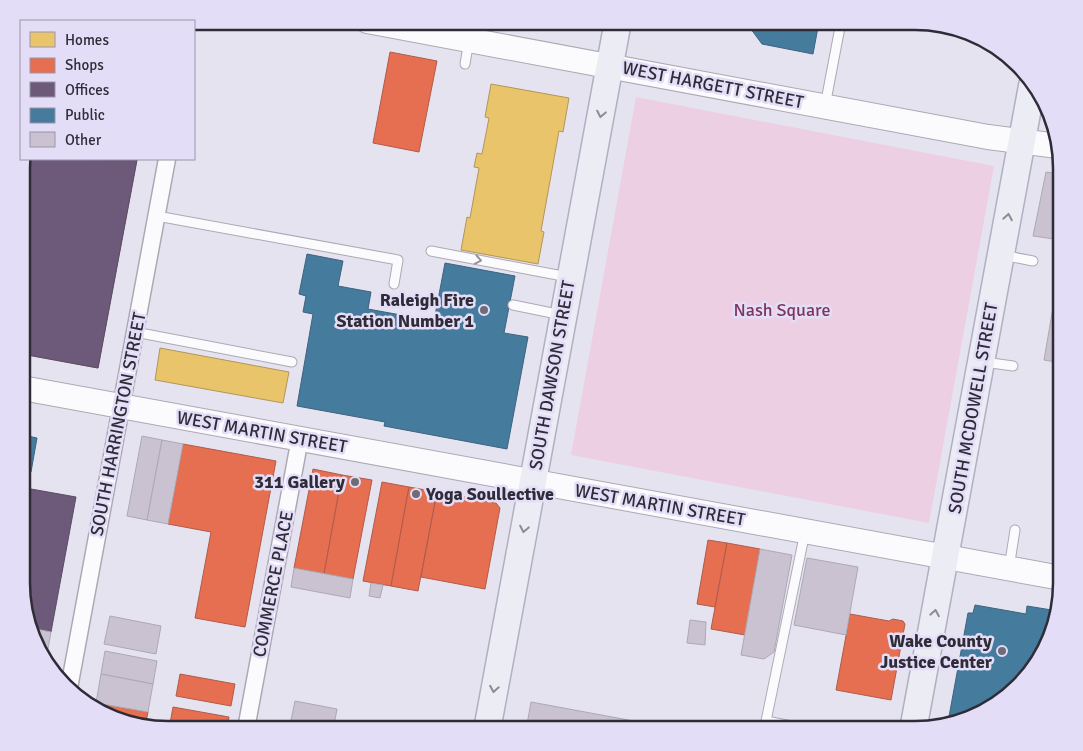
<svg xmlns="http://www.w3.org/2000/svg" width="1083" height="751" font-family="Signika,sans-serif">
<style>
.green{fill:#edcfe3}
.homes{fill:#e9c46a;stroke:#b1965b}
.shops{fill:#e76f51;stroke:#b05b49}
.offices{fill:#6d597a;stroke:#5a4c66}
.public{fill:#457b9d;stroke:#3e637e}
.building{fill:#cac1d1;stroke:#ada9b3}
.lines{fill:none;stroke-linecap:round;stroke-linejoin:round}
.lane-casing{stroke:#aca9b4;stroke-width:11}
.street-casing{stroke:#aca9b4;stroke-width:19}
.secondary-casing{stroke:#aca9b4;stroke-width:26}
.primary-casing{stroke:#b0b0c2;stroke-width:29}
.lane{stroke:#fbfbfd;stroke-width:9}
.street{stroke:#fbfbfd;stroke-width:16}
.secondary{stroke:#fbfbfd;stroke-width:24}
.primary{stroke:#ebecf4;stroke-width:26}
.oneway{stroke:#8d8c96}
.oneway2{stroke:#95949a}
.poi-dot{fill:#6f6c78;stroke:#e3ddf7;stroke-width:2}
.labels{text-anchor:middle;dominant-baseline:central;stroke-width:5;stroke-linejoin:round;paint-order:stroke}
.street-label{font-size:18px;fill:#2f2c37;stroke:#e3ddf7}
.poi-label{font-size:18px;font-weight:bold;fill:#2f2c37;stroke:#e3ddf7;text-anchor:end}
.park-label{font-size:18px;fill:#7e355d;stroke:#e3ddf7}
.rim{fill:none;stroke:#2f2c37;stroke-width:2.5}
</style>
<rect width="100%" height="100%" fill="#e6e3f1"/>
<polygon class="green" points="636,97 994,166 929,523 571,455"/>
<g class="homes">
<polygon points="552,21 583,21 583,27"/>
<polygon points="491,84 569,98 563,132 559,131 541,231 544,232 538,264 461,250 467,217 470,218 479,168 474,167 477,153 482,154 489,118 485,117"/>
<polygon points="22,159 137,159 98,368 22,354"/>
<polygon points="160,348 289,372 283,403 155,380"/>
</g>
<g class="shops">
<polygon points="390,52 437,61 419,152 373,143"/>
<polygon points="183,444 276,461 245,627 195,618 211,532 168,524"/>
<polygon points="313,469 342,475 324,574 294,568"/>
<polygon points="342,475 372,480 353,579 324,574"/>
<polygon points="382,482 409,487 391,586 363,581"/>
<polygon points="409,487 437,492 418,591 391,586"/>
<polygon points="437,492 496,503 500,508 485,589 421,577"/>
<polygon points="708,540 727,543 715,607 697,604"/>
<polygon points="727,543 760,549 745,635 711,629"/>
<polygon points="850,614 889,621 893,619 903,621 905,624 891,700 836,690"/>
<polygon points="180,674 235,684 231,706 176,696"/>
<polygon points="96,703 148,712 145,727 121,722 95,708"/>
<polygon points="173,707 229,717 227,729 169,729"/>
</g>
<g class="offices">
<polygon points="22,159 137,160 98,368 22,354"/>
<polygon points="31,489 76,497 51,632 31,628 22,602 22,537"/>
</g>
<g class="public">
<polygon points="745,21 819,22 813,54 762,44"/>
<polygon points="307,254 343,261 338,286 371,292 368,309 434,321 445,263 515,276 504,333 528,337 507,449 384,426 385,422 297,406 313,314 303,312 306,296 299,294"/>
<polygon points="22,414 27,415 23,435 37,438 31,472 22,470"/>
<polygon points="975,605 1026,614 1027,606 1058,611 1054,630 1032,672 980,714 948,722 968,613 973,613"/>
</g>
<g class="building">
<polygon points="1046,172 1061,174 1061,240 1033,236"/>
<polygon points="1056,290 1061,291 1061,363 1044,360"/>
<polygon points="142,436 162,440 147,520 127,516"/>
<polygon points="162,440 183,444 168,524 147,520"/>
<polygon points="760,549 792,555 774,652 764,659 741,655"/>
<polygon points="807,558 858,567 846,635 794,625"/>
<polygon points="294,568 353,579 350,598 291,587"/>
<polygon points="371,583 383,585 380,598 369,596"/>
<polygon points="110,616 161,626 156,654 104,644"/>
<polygon points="690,620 706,622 705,645 687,643"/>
<polygon points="31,628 51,632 46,660 41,657"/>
<polygon points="105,651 157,661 153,684 101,674"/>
<polygon points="101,674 153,684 148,712 96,703"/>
<polygon points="295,701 337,709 333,730 289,730"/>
<polygon points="531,702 650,724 649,730 526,730"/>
</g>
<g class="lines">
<g class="lane-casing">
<g id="lane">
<polyline points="465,64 469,40"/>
<polyline points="825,106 841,22"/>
<polyline points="157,216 398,260 394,284"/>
<polyline points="431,251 568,277"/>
<polyline points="1002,255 1033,261"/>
<polyline points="513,305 562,315"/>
<polyline points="135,332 292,362"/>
<polyline points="984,362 1013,366"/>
<polyline points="805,532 766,721 812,730"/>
<polyline points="1009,568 1015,530"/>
</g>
</g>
<g class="street-casing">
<g id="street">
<polyline points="69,688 167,159"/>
<polyline points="246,729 300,438"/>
</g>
</g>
<g class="secondary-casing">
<g id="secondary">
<polyline points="367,21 988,137 1058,146"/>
<polyline points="22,388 1061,578"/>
</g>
</g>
<g class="primary-casing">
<g id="primary">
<polyline points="487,730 618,21"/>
<polyline points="913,730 1032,86"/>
</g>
</g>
<use href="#lane" class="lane"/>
<use href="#street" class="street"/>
<use href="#secondary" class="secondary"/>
<use href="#primary" class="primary"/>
</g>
<defs><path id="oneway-chevron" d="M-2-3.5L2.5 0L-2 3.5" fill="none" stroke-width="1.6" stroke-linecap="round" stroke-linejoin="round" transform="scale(1.25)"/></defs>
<g class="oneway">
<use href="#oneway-chevron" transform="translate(601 114) rotate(101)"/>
<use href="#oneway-chevron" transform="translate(1008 217) rotate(-80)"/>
<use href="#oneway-chevron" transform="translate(524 529) rotate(101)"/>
<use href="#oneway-chevron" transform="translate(935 613) rotate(-80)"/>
<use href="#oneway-chevron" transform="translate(494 689) rotate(100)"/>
</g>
<use class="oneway2" href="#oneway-chevron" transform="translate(478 260) rotate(11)"/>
<g class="poi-dot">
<circle cx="484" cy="310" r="5"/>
<circle cx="355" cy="482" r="5"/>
<circle cx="416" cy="494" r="5"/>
<circle cx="1002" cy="651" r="5"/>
</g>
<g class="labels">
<g class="street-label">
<text transform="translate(713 85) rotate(11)">WEST HARGETT STREET</text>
<text transform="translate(552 375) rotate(-80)">SOUTH DAWSON STREET</text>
<text transform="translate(973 408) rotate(-80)">SOUTH MCDOWELL STREET</text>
<text transform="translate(118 424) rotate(-79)">SOUTH HARRINGTON STREET</text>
<text transform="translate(262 432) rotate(10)">WEST MARTIN STREET</text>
<text transform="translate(660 505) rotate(10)">WEST MARTIN STREET</text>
<text transform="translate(273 584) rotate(-79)">COMMERCE PLACE</text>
</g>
<g class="poi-label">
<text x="474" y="300">Raleigh Fire<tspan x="474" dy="21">Station Number 1</tspan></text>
<text x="345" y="482">311 Gallery</text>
<text x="426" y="494" text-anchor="start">Yoga Soullective</text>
<text x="992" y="641">Wake County<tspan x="992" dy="21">Justice Center</tspan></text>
</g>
<g class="park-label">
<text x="782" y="310">Nash Square</text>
</g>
</g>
<path d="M0 0H1083V751H0ZM168 30H915A138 138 0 0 1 1053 168V583A138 138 0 0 1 915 721H168A138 138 0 0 1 30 583V168A138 138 0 0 1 168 30Z" fill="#e3ddf7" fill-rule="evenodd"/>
<path class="rim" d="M168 30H915A138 138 0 0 1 1053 168V583A138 138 0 0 1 915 721H168A138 138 0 0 1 30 583V168A138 138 0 0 1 168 30Z"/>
<rect x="20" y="20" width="175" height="140" fill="#e3ddf7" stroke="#9b96aa"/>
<rect x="30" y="32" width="25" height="15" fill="#e9c46a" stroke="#9b96aa"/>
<text x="65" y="45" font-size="15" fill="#2f2c37">Homes</text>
<rect x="30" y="58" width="25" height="15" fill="#e76f51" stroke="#9b96aa"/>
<text x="65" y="70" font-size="15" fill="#2f2c37">Shops</text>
<rect x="30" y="82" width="25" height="15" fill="#6d597a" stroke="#9b96aa"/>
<text x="65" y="95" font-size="15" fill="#2f2c37">Offices</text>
<rect x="30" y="108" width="25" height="15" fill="#457b9d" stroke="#9b96aa"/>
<text x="65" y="120" font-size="15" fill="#2f2c37">Public</text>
<rect x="30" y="132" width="25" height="15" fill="#cac1d1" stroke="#9b96aa"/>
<text x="65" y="145" font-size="15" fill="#2f2c37">Other</text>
</svg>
